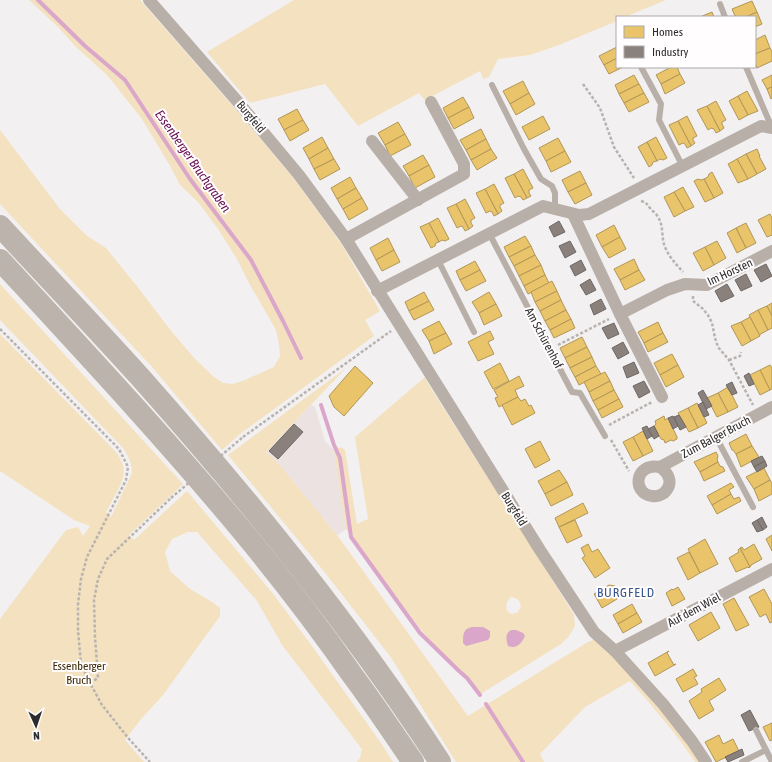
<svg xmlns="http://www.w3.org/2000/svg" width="772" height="762" font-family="'Asap Condensed',sans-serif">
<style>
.built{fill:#ebe2e1}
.green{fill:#f4e1c0;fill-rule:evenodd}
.water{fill:#daa6c9}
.homes{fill:#e9c46a;stroke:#b19657}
.industry{fill:#8a817c;stroke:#6e6764}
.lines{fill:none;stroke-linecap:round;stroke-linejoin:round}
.stream{stroke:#daa6c9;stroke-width:4}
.path{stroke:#b8b3af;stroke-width:2.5;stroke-dasharray:3 2;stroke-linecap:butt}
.lane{stroke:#b9afa9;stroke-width:6}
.street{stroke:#b9afa9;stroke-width:12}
.highway{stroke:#bcb4ac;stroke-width:22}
.path-bridge{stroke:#b8b3af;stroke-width:2.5;stroke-dasharray:3 2;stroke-linecap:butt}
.labels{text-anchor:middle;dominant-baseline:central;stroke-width:4;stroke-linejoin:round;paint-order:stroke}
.street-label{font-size:12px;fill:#2d2b2b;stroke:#fffdfd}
.park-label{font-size:12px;fill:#3c2a06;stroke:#fffdfd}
.water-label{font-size:13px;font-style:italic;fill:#640b51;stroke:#fffdfd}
.neighbourhood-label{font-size:13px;letter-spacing:1px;fill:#37558e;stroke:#fffdfd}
</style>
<rect width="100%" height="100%" fill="#f2f0f0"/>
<polygon class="built" points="311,405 315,407 325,441 334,450 346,529 337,535 279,464 266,452"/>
<g class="green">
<polygon points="29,0 140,0 237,111 295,180 342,245 380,311 365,320 374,336 240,434 222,450 153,368 0,204 0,130 60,209 87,236 106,248 136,285 172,332 195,359 214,377 223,383 233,384 245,380 274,367 280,356 279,344 276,330 249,283 237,259 218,229 198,202 180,185 169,164 142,119 107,75 77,48 58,27"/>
<polygon points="294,0 666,0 625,17 617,17 617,21 559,45 530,55 498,59 489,77 483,79 480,71 425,100 419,93 358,126 325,84 250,103 207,52"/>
<path d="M 0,284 L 183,484 L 129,535 L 134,540 L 187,491 L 274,595 L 309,642 L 381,743 L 393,762 L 357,762 L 360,758 L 362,749 L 282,645 L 257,601 L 197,532 L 188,532 L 172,539 L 165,552 L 170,571 L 190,589 L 212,602 L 220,608 L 220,616 L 163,695 L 141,719 L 125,740 L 144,762 L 0,762 L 0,619 L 66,530 L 78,527 L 83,536 L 90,526 L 74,520 L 0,471 L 0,334 L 116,452 C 126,466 126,474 118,490 C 114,497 110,505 106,512 L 111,517 L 132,473 C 132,463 128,456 123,448 L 0,320 Z"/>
<path d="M 346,368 L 266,452 L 279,464 L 337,535 L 468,716 L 588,642 L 595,639 L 607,651 L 661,708 L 702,762 L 695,762 C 676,733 653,707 630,681 L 585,707 L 540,754 L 544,762 L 456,762 L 390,656 L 322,569 L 228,455 Z"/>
<path d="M 425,377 L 430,387 L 532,547 L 574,615 L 575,626 L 569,636 L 561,644 L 479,695 L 462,673 L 445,660 L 415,622 L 346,529 L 334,450 L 341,447 L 345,450 L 357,524 L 368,519 L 355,437 ZM 511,597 C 517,598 520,600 521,606 L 518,612 L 512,614 L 508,612 C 505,606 506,602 511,597 Z"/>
</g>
<g class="water">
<path d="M 472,627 L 483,627 L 490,631 L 490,637 L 488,640 L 466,646 L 463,643 C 463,634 463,629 472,627 Z"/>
<path d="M 511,630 L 516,630 L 523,633 L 525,636 C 521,644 517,649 508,646 C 506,639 505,634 511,630 Z"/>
</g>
<g class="homes">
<polygon points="752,1 757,12 746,17 737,17 736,16 735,16 732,9"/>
<polygon points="712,12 714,17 700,17"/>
<polygon points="757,12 762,24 755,27 755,17 746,17"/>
<polygon points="765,35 770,48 755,54 755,40"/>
<polygon points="617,47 617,58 604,65 599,56"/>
<polygon points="770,48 772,51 772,61 757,68 755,62 755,54"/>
<polygon points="617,58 617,67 623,67 609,74 604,65"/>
<polygon points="671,67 677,67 680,74 661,84 656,75"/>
<polygon points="680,74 685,83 665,94 661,84"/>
<polygon points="634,75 639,84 619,94 615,85"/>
<polygon points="772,75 772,87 767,89 762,80"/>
<polygon points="523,81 529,93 510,104 503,91"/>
<polygon points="639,84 644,93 624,103 619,94"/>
<polygon points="772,87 772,98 771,99 767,89"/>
<polygon points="747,91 758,111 748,115 738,96"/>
<polygon points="529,93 535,104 516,115 510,104"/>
<polygon points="644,93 649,102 629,112 624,103"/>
<polygon points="738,96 748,115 739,120 729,101"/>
<polygon points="463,97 469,107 448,118 443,108"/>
<polygon points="716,101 726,120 722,122 722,124 724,128 720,131 707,106"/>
<polygon points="707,106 720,131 716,133 714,129 711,128 708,130 697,110"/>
<polygon points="469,107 474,118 454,129 448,118"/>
<polygon points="297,109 303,120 284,130 278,119"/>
<polygon points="543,116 550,129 529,140 522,127"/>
<polygon points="687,116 697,136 693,138 693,140 695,143 691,146 678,121"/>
<polygon points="303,120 309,130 290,141 284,130"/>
<polygon points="678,121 691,146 687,148 685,144 683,143 679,145 669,125"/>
<polygon points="398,122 405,134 385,145 378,133"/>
<polygon points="481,129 486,139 466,150 460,140"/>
<polygon points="405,134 411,145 390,156 385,145"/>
<polygon points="322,137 328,148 309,159 303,148"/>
<polygon points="656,137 667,158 663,160 660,159 657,161 647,142"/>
<polygon points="558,138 565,151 546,161 539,148"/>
<polygon points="486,139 491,149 471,160 466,150"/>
<polygon points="647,142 657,161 653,162 652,165 649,167 638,147"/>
<polygon points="328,148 334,159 314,169 309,159"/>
<polygon points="491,149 497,158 477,170 471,160"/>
<polygon points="757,149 760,156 759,156 766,169 757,174 746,154"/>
<polygon points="565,151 571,162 551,172 546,161"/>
<polygon points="746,154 757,174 748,179 737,159"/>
<polygon points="423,155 429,165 409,176 403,166"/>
<polygon points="334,159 340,169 320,180 314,169"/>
<polygon points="737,159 748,179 738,183 728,164"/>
<polygon points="429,165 435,177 415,188 409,176"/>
<polygon points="523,169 533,188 529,190 529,193 531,196 527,198 514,174"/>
<polygon points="580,171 586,183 568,192 562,180"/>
<polygon points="712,172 723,193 714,198 704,179 708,177 709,174"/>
<polygon points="514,174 527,198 523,200 521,197 518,196 515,198 505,178"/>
<polygon points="350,177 356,188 337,199 331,188"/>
<polygon points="698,179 701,180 704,179 714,198 705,202 694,181"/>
<polygon points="586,183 592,195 575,204 568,192"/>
<polygon points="494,184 504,203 500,205 500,207 502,211 498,214 485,189"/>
<polygon points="683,187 694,207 685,211 674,192"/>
<polygon points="356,188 362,198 343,209 337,199"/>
<polygon points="485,189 498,214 494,216 492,212 490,211 486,213 476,193"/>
<polygon points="674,192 685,211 674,217 664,197"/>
<polygon points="362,198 368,209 349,220 343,209"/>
<polygon points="465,199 475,218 471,220 471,223 473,226 469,229 456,204"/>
<polygon points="456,204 469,229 465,231 463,227 461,226 457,228 447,208"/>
<polygon points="770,214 772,218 772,235 767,237 758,220"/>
<polygon points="438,218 449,239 445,241 442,240 439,242 429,223"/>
<polygon points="429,223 439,242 436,243 435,246 431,248 420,227"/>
<polygon points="746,223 756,243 746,248 736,228"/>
<polygon points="614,225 620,237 602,247 596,235"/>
<polygon points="736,228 746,248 737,253 727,233"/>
<polygon points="525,236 531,246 509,257 504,247"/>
<polygon points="620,237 626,249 609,258 602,247"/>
<polygon points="388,238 394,250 376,260 370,248"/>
<polygon points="717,241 726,258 714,265 705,247"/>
<polygon points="531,246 535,255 514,266 509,257"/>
<polygon points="705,247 714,265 703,271 693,253"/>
<polygon points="394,250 400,262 382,271 376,260"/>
<polygon points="535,255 541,265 519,276 514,266"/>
<polygon points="634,259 639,270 620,280 614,269"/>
<polygon points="475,261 480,270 460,280 456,271"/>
<polygon points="541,265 545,275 524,286 519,276"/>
<polygon points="480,270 486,281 466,291 460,280"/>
<polygon points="639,270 645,280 625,290 620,280"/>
<polygon points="545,275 549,283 528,294 524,286"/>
<polygon points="552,281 557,291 535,302 531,292"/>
<polygon points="557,291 561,300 540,311 535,302"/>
<polygon points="424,292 429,301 409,311 405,302"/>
<polygon points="489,292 496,304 479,313 472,302"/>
<polygon points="561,300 566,310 545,321 540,311"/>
<polygon points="429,301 434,310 414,320 409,311"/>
<polygon points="772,303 772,316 767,306"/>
<polygon points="496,304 502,316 484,325 479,313"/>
<polygon points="767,306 772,316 772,328 768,330 758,310"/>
<polygon points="566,310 571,319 550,330 545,321"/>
<polygon points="758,310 768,330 759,335 749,315"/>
<polygon points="750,317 760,336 751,341 741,322"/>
<polygon points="571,319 575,328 554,338 550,330"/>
<polygon points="439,321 446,333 429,341 422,330"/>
<polygon points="658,322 663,333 644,343 638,332"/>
<polygon points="741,322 751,341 742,346 731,326"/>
<polygon points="490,331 494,339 488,342 494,354 478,361 468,342"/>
<polygon points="446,333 452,344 434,354 429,341"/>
<polygon points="663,333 668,342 648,352 644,343"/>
<polygon points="582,337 587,347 565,358 560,348"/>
<polygon points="587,347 592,357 570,368 565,358"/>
<polygon points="672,354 678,365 660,375 654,363"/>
<polygon points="592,357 596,366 575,377 570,368"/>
<polygon points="500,363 509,381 493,389 484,372"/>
<polygon points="678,365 684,377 666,387 660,375"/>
<polygon points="770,365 772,368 772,389 770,390 760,370"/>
<polygon points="355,366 373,383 344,416 334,407 329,396"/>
<polygon points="596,366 601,374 579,385 575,377"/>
<polygon points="760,370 770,390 760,395 750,375"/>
<polygon points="605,372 610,381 589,392 584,382"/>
<polygon points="519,376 524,386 515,390 518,397 499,407 495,398 498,397 494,390"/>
<polygon points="610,381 614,390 593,401 589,392"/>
<polygon points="728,387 738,407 728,412 718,393"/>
<polygon points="614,390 619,399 598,410 593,401"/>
<polygon points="718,393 728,412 717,417 707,398"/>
<polygon points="518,397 521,401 525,399 529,406 531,405 535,413 512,425 502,405"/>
<polygon points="619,399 623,407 602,418 598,410"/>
<polygon points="697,403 707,423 698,428 688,408"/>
<polygon points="688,408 698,428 689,432 678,413"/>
<polygon points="664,416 665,420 668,418 677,437 677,439 673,441 671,440 665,443 664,440 661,439 654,426 656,424 655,421"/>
<polygon points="643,431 653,451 643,456 633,437"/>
<polygon points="746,434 752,446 736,454 733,450 732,450 729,443"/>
<polygon points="633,437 643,456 633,461 623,442"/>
<polygon points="540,441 550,460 535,468 525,449"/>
<polygon points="752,446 759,457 741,467 736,454"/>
<polygon points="716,452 718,456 717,459 718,462 700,472 694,462"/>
<polygon points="718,462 720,466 723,467 725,471 704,481 700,472"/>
<polygon points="764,468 770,480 754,489 746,477"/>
<polygon points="559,470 567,482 545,494 538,481"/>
<polygon points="770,480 772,483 772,494 759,501 754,489"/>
<polygon points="567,482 573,495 551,506 545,494"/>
<polygon points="731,483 734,487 729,490 731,494 712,505 707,496"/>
<polygon points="731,494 734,499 739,497 741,501 717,514 712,505"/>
<polygon points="583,503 588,513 559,527 555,518"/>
<polygon points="575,520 582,536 567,543 559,527"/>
<polygon points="772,535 772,551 766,539"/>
<polygon points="705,539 718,564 700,573 688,549"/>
<polygon points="588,544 592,552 598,549 610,568 595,578 582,558 585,556 581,548"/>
<polygon points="754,544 762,559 751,565 751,566 750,567 740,548 742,547 744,550"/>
<polygon points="740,548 750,567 749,568 748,567 736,572 729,558 739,552 738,550"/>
<polygon points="689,552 700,573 688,580 677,558"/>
<polygon points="609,585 615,586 619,593 617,599 602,608 594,594"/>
<polygon points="678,587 685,599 672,606 666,593 672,589 673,590"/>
<polygon points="764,589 772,604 772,622 770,623 766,614 760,617 749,597"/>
<polygon points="734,598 749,625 736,631 723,604"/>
<polygon points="632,604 637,613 618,624 613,615"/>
<polygon points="711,612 720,628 698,641 689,625"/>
<polygon points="637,613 642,622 623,633 618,624"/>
<polygon points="669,651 667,653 674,665 676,664 655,676 648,663"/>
<polygon points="693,669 697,676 694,677 698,684 683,692 676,679"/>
<polygon points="719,678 726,690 709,701 714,710 699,719 689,701 702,692 701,689"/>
<polygon points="772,723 772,740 770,741 763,727"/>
<polygon points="719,735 723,744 733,739 739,751 716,762 705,742"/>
</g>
<g class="industry">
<polygon points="559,221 565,232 554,237 549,227"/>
<polygon points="570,241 576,252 565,258 559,246"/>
<polygon points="581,260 586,270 575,276 570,266"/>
<polygon points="766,264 772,276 761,282 754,270"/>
<polygon points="746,274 752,286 741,291 735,280"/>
<polygon points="590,279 596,290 586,295 580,285"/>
<polygon points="727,284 734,296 721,302 715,291"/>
<polygon points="601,299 606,309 594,315 590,305"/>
<polygon points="614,323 619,334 608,339 602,328"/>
<polygon points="623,342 629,353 618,359 612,348"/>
<polygon points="634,362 639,373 627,378 623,367"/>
<polygon points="749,373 754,384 749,386 744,376"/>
<polygon points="644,381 650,392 639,398 633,386"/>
<polygon points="732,382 737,393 732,395 726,385"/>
<polygon points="703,390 712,406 706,409 698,393"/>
<polygon points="703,402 709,415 704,417 698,405"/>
<polygon points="679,415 686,427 680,430 674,417"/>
<polygon points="673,416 678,426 673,429 668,418"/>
<polygon points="294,424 303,432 278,459 269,451"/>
<polygon points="647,426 652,436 647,439 642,428"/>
<polygon points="654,426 659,436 654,439 648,429"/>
<polygon points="762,456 765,461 754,467 751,461"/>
<polygon points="765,461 767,466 757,472 754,467"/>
<polygon points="762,517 767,527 763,530 757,520"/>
<polygon points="757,520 763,530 757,532 752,523"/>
<polygon points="750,710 759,727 749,731 741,715"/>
<polygon points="742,749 744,755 728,762 725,757"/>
</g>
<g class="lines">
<g class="stream">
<polyline points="38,0 85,46 125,80 190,179 251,260 283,321 301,358"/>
<polyline points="321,405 334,445 340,458 351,537 420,633 459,671 467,678 480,695"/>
<polyline points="486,704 523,762"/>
</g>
<g class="path">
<polyline points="583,84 600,108 614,147 634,178"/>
<path d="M 641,201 C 647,203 646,203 650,208 C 652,211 656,213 658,217 C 664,226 661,238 665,247 C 669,257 676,264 683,272"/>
<polyline points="693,296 693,301 702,308 708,315 712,323 715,338 718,347 729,360 753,405"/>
<polyline points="0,329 119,449 128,467 126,480 87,557 81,579 78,604 78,631 81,664 90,683 102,705 129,739 150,762"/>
<polyline points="558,345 609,319"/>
<polyline points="729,360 740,356 741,352"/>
<polyline points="609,425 652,402"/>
<polyline points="243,437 391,331"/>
<polyline points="611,440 629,471"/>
<polyline points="90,683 98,678 95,637 94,600 98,579 107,559 171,498"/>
</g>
<g class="lane">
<polyline points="720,4 725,17"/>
<polyline points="641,67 661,104 659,120 682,165"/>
<polyline points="746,67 772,128"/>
<polyline points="492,85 524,149 541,179 552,186 555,193 555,209"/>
<polyline points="489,233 572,392 580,393 605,436"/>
<polyline points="438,260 474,332"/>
<polyline points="716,437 753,507"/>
<polyline points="756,730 772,762"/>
<polyline points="742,762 766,750"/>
</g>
<g class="street">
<polyline points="149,0 238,102 299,175 346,239 540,550 594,632 615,651 663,704 692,741 706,762"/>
<polyline points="372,141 418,200"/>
<polyline points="573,214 620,314 662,397"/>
<polyline points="346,239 464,174 464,164 431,102"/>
<polyline points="377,291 543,206 579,215 589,214 761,126 772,128"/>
<polyline points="620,314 667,290 685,284 707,285 772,251"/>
<path d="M 660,467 C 669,473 674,484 664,493 C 661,495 657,497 652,496 C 632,494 634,462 660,467 L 772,407"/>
<polyline points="615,651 772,569"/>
</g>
<g class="highway">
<path d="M 0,226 C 47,277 94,326 140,377 C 248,499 351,625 440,762"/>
<path d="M 0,260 C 83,350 166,439 244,533 C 282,579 319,627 353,676 C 374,704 393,733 413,762"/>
</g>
<polyline class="path-bridge" points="171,498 243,437"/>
</g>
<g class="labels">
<g class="street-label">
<text transform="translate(251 117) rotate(50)">Burgfeld</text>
<text transform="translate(730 272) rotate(-25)">Im Horsten</text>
<text transform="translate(544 338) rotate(62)">Am Schürenhof</text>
<text transform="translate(716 437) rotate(-28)">Zum Balger Bruch</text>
<text transform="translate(514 509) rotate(58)">Burgfeld</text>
<text transform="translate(694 610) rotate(-28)">Auf dem Wiel</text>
</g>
<g class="park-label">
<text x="79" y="666">Essenberger<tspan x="79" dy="14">Bruch</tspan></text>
</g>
<g class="water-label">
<text transform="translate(193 161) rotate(55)">Essenberger Bruchgraben</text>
</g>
<g class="neighbourhood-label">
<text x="626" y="592">BURGFELD</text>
</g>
</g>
<rect x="616" y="16" width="140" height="52" fill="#fffdfd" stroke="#aba9a9"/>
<rect x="624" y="26" width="20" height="12" fill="#e9c46a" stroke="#aba9a9"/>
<text x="652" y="36" font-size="12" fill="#2d2b2b">Homes</text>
<rect x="624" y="46" width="20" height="12" fill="#8a817c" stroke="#aba9a9"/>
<text x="652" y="56" font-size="12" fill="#2d2b2b">Industry</text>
<g transform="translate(36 726) rotate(177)" stroke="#fffdfd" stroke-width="3" paint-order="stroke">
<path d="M0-3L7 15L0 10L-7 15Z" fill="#2d2b2b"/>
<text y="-6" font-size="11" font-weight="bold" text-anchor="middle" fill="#2d2b2b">N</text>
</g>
</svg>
